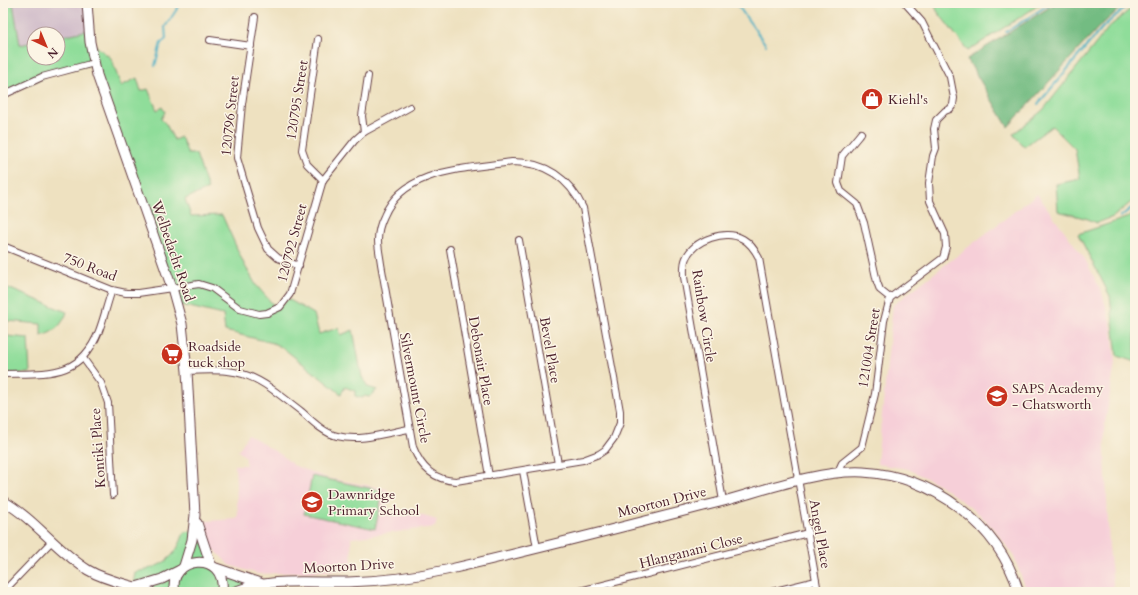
<svg xmlns="http://www.w3.org/2000/svg" width="1138" height="595" font-family="Cardo,serif">
<style>
.built{fill:#f6cfd8}
.industrial{fill:#d1bdca}
.green{fill:#8fdd9a;stroke:#6c7e62}
.forest{fill:#73bc82;stroke:#5e6e56}
.lines{fill:none;stroke-linecap:round;stroke-linejoin:round}
.stream{stroke:#46afc5;stroke-width:2}
.street-casing{stroke:#633c41;stroke-width:8}
.secondary-casing{stroke:#633c41;stroke-width:11}
.street{stroke:#fff;stroke-width:6}
.secondary{stroke:#fff;stroke-width:9}
.labels{text-anchor:middle;dominant-baseline:central;stroke-width:3;stroke-linejoin:round;paint-order:stroke}
.poi-label{font-size:14px;fill:#4a1f2b;stroke:#fcf5e5;text-anchor:start}
.street-label{font-size:14px;fill:#4a1f2b;stroke:#fcf5e5}
</style>
<rect width="100%" height="100%" fill="#fcf5e5"/>
<filter id="ink" filterUnits="userSpaceOnUse"><feTurbulence type="fractalNoise" baseFrequency=".025" numOctaves="2"/><feDisplacementMap in="SourceGraphic" scale="8" xChannelSelector="R" yChannelSelector="G"/><feConvolveMatrix kernelMatrix="1 2 1 2 8 2 1 2 1" color-interpolation-filters="sRGB"/></filter>
<filter id="wash" filterUnits="userSpaceOnUse"><feTurbulence type="fractalNoise" baseFrequency=".012" numOctaves="4" result="noise"/><feDisplacementMap in="SourceGraphic" scale="16" xChannelSelector="R" yChannelSelector="G"/><feGaussianBlur stdDeviation="0.9" result="paint"/><feColorMatrix in="noise" values="0 0 0 0 0 0 0 0 0 0 0 0 0 0 0 0 0 1.4 0 .05"/><feComposite in="paint" operator="in"/></filter>
<g filter="url(#wash)">
<rect width="100%" height="100%" fill="#eee1c0"/>
<g class="built">
<polygon points="1037,194 1085,259 1102,292 1112,328 1115,363 1104,430 1109,547 1114,592 1027,592 1014,557 998,534 979,514 940,485 908,469 877,464 893,305"/>
<polygon points="248,435 283,456 293,465 327,478 387,489 389,492 385,512 413,513 437,520 435,527 351,538 352,570 258,574 229,565 213,548 206,521 236,519 238,517 235,465 246,465 246,457 238,451"/>
</g>
<polygon class="industrial" points="13,3 87,3 89,30 58,37 58,34 34,34 34,42 20,45"/>
<g class="green">
<polygon points="3,3 13,3 20,45 34,42 34,58 58,58 58,37 89,30 91,42 111,58 121,86 137,78 141,91 148,89 157,110 162,107 165,112 161,119 166,124 174,140 181,137 188,154 196,154 208,189 185,199 191,216 222,215 244,264 256,285 277,309 288,299 314,314 319,334 338,328 341,335 353,330 362,377 368,387 377,390 369,397 365,396 362,398 355,396 355,391 345,387 341,394 283,348 273,343 225,331 223,315 177,304 95,64 55,73 3,95"/>
<polygon points="934,3 1042,3 968,51 937,11"/>
<polygon points="1135,5 1135,199 1113,217 1097,223 1088,219 1058,211 1056,184 1080,179 1075,149 1052,126 1024,147 1013,134 1043,110 1109,27"/>
<polygon points="1135,212 1135,362 1117,356 1110,296 1078,234 1129,217"/>
<path d="M 3,286 L 67,312 C 63,324 54,333 41,336 L 41,324 L 7,321 L 7,336 L 28,338 L 30,373 L 3,374 Z"/>
<polygon points="312,476 383,491 375,529 304,514"/>
<path d="M 199,530 L 212,565 L 262,584 L 235,592 L 132,592 L 135,572 C 162,567 176,559 184,532 Z"/>
</g>
<polygon class="forest" points="1056,3 1126,3 1098,28 1008,127 967,59"/>
<g class="lines">
<g class="stream">
<polyline points="736,3 766,45"/>
<polyline points="1006,32 1051,3"/>
<polyline points="155,66 161,43 166,39 165,27 181,3"/>
<polyline points="1038,104 1102,28 1130,3"/>
<polyline points="1120,217 1135,205"/>
</g>
</g>
</g>
<g filter="url(#ink)">
<g class="lines">
<g class="street-casing">
<g id="street">
<polyline points="255,17 242,104 237,158 258,228 268,249 278,258 299,266"/>
<polyline points="318,39 302,150 307,164 323,180"/>
<polyline points="210,40 251,46"/>
<polyline points="3,95 42,77 94,63"/>
<polyline points="364,132 362,116 368,76"/>
<polyline points="861,133 842,156 838,183 841,191 857,204 864,223 877,282 880,290 890,298"/>
<path d="M 512,162 C 545,162 569,178 583,208 L 620,411 L 620,423 L 614,438 L 605,450 L 599,454 L 583,460 L 456,481 C 434,480 421,468 413,447 L 381,264 C 380,256 378,248 378,240 C 378,232 380,224 384,216 C 404,168 468,169 512,162 Z"/>
<polyline points="519,240 558,464"/>
<polyline points="3,246 112,290 126,293 138,293 199,284 212,288 240,309 259,314 267,313 280,307 290,294 323,180 355,140 364,132 410,107"/>
<polyline points="450,249 489,476"/>
<polyline points="83,358 101,383 108,403 113,495"/>
<path d="M 187,371 C 247,367 256,376 302,412 C 312,421 324,433 337,436 C 361,442 386,433 409,429"/>
<path d="M 3,374 C 46,373 80,379 99,331 C 104,318 107,304 112,290"/>
<polyline points="523,471 537,548"/>
<polyline points="837,474 842,463 862,447 875,394 884,321 890,298 943,258 946,247 945,234 930,201 929,183 933,156 936,148 934,129 936,120 945,111 950,109 953,105 954,98 950,77 929,36 922,22 905,3"/>
<path d="M 723,501 L 684,277 C 684,271 683,264 686,258 C 694,240 725,229 743,239 C 750,243 755,250 759,258 L 818,592"/>
<polyline points="580,591 808,533"/>
<polyline points="3,592 52,541"/>
<polyline points="771,592 816,581"/>
</g>
</g>
<g class="secondary-casing">
<g id="secondary">
<polyline points="87,3 90,42 97,75 172,288 182,324 187,371 195,515 192,540 184,566"/>
<path d="M 3,501 C 35,519 57,551 88,570 C 108,582 130,584 151,592"/>
<polyline points="197,523 211,565"/>
<polyline points="216,568 260,583"/>
<polyline points="136,587 162,579 180,570"/>
<path d="M 175,592 C 166,557 227,548 222,592"/>
<path d="M 234,592 C 269,577 311,583 348,582 C 381,581 414,577 446,570 C 538,549 629,525 720,502 C 765,490 817,470 863,472 C 934,476 998,524 1019,592"/>
</g>
</g>
<use href="#street" class="street"/>
<use href="#secondary" class="secondary"/>
</g>
</g>
<defs>
<g id="shop-disc" transform="scale(1.15)"><circle r="9.5" fill="#c8321e" stroke="#fcf5e5"/><path d="M-5-2.5h2.3a2.7 3.5 0 0 1 5.4 0H5L5.5 6h-11ZM-1.5-2.5h3a1.5 2.3 0 0 0-3 0Z" fill="#fff"/></g>
<g id="supermarket-disc" transform="scale(1.15)"><circle r="9.5" fill="#c8321e" stroke="#fcf5e5"/><path d="M-6-5.5h2.5l.6 2H6L4.5 2H-2.5L-4.4-4H-6ZM-1.5 3.2a1.3 1.3 0 1 0 .1 0ZM3 3.2a1.3 1.3 0 1 0 .1 0Z" fill="#fff"/></g>
<g id="university-disc" transform="scale(1.15)"><circle r="9.5" fill="#c8321e" stroke="#fcf5e5"/><path d="M0-5L7-2L0 1L-7-2ZM-4 1L0 2.5L4 1V4Q0 6-4 4Z" fill="#fff"/></g>
<g id="school-disc" transform="scale(1.15)"><circle r="9.5" fill="#c8321e" stroke="#fcf5e5"/><path d="M0-5L7-2L0 1L-7-2ZM-4 1L0 2.5L4 1V4Q0 6-4 4Z" fill="#fff"/></g>
</defs>
<g fill-rule="evenodd">
<use href="#shop-disc" x="872" y="99"/>
<use href="#supermarket-disc" x="172" y="354"/>
<use href="#university-disc" x="997" y="396"/>
<use href="#school-disc" x="312" y="502"/>
</g>
<g class="labels">
<g class="poi-label">
<text x="888" y="99">Kiehl's</text>
<text x="188" y="346">Roadside<tspan x="188" dy="16">tuck shop</tspan></text>
<text x="1012" y="388">SAPS Academy<tspan x="1012" dy="16">- Chatsworth</tspan></text>
<text x="328" y="494">Dawnridge<tspan x="328" dy="16">Primary School</tspan></text>
</g>
<g class="street-label">
<text transform="translate(297 100) rotate(-81)">120795 Street</text>
<text transform="translate(230 116) rotate(-84)">120796 Street</text>
<text transform="translate(292 243) rotate(-75)">120792 Street</text>
<text transform="translate(173 251) rotate(71)">Welbedacht Road</text>
<text transform="translate(90 267) rotate(21)">750 Road</text>
<text transform="translate(704 316) rotate(81)">Rainbow Circle</text>
<text transform="translate(869 348) rotate(-81)">121004 Street</text>
<text transform="translate(550 350) rotate(80)">Bevel Place</text>
<text transform="translate(481 361) rotate(80)">Debonair Place</text>
<text transform="translate(415 388) rotate(79)">Silvermount Circle</text>
<text transform="translate(98 448) rotate(-94)">Kontiki Place</text>
<text transform="translate(662 502) rotate(-14)">Moorton Drive</text>
<text transform="translate(820 534) rotate(80)">Angel Place</text>
<text transform="translate(691 551) rotate(-14)">Hlanganani Close</text>
<text transform="translate(349 566) rotate(-3)">Moorton Drive</text>
</g>
</g>
<rect width="1138" height="595" fill="none" stroke="#fcf5e5" stroke-width="16"/>
<g transform="translate(46 46) rotate(136)"><circle r="19" fill="#fcf5e5" stroke="#b59f9b"/>
<path d="M0-3L7 15L0 10L-7 15Z" fill="#c8321e"/>
<text y="-6" font-size="11" font-weight="bold" text-anchor="middle" fill="#4a1f2b">N</text>
</g>
</svg>
